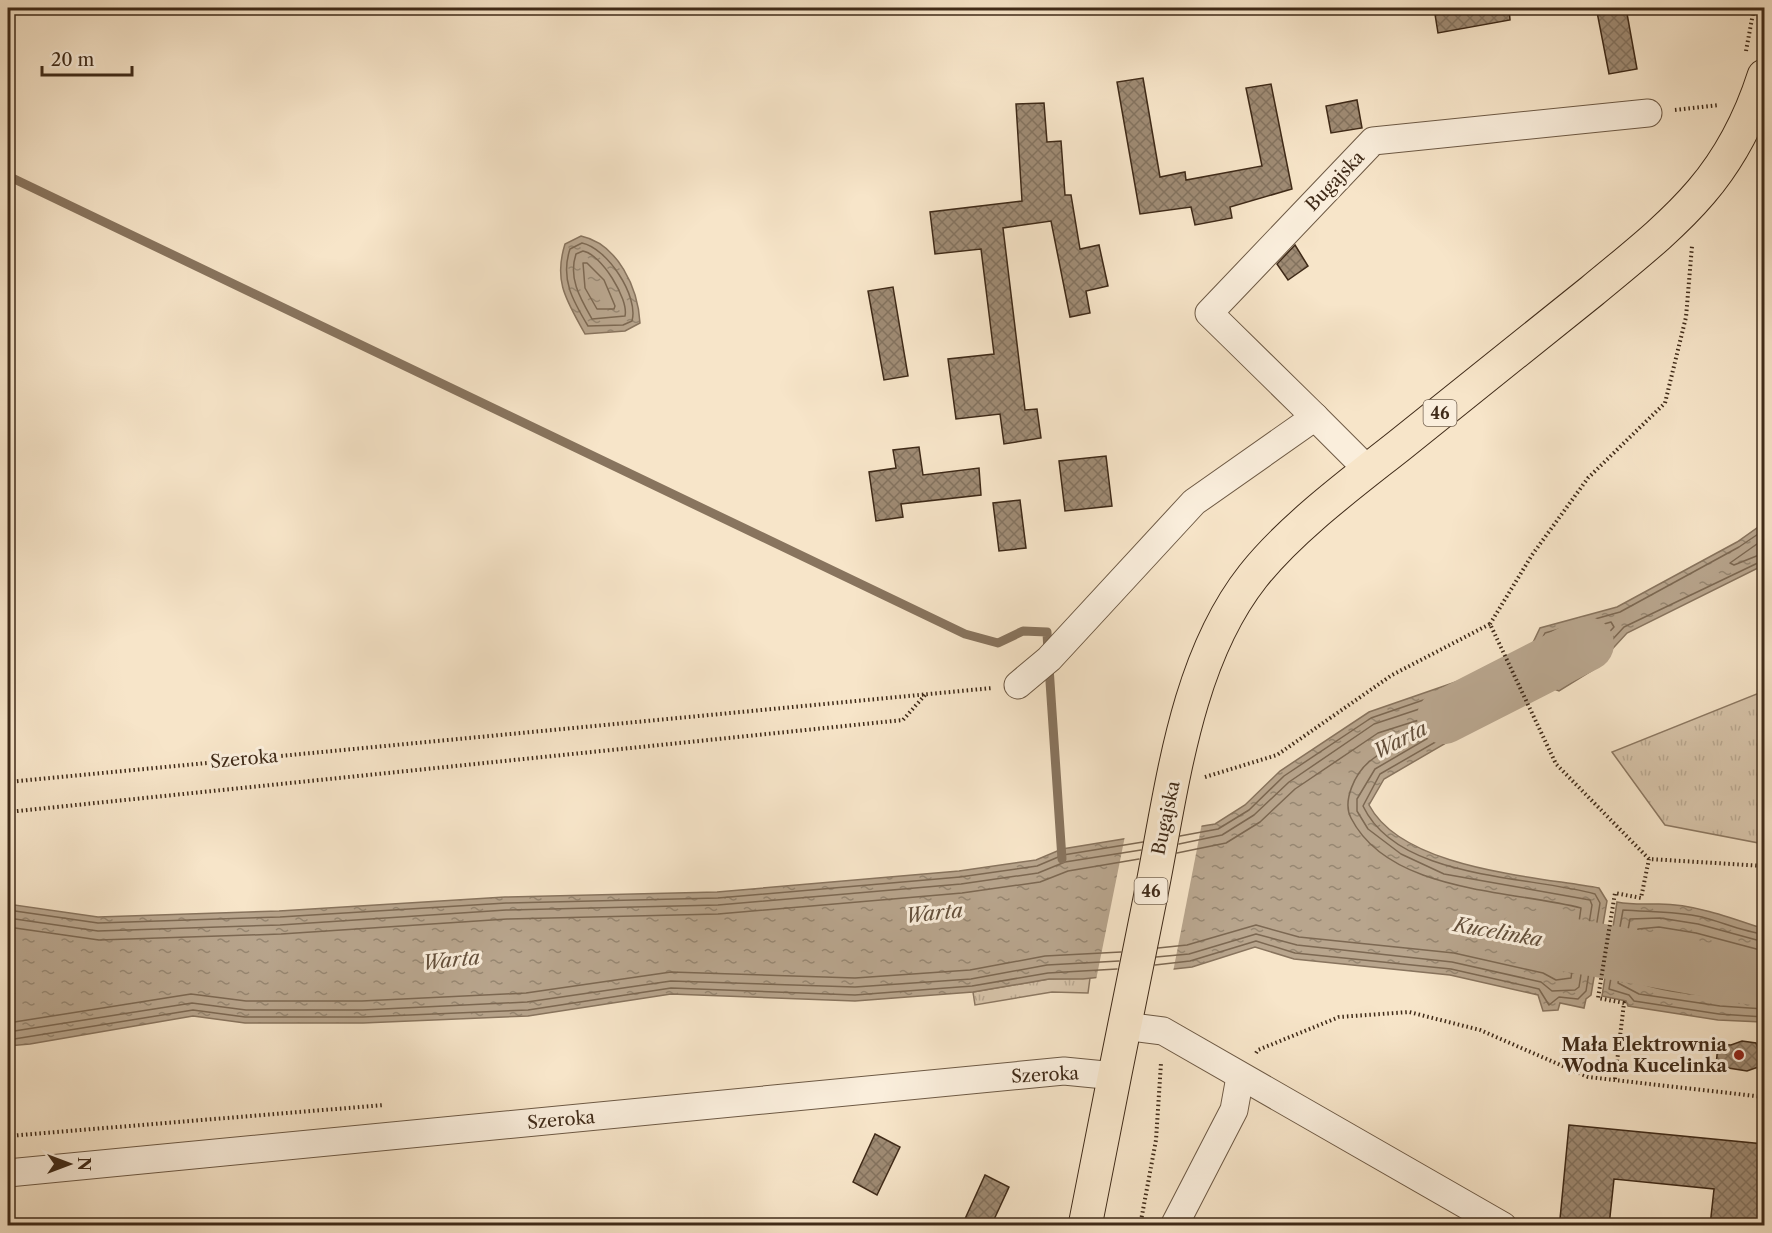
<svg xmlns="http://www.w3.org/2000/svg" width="1772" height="1233" font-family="'Libre Caslon Text',serif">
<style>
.grass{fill:url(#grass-tufts);stroke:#8c7862;stroke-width:1.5}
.water{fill:url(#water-ripples);stroke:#88745e;stroke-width:1.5}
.pier{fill:#f7e5c9}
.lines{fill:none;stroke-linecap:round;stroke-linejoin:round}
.shore{stroke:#7c6852;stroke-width:1.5}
.stream{stroke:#88745e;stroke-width:9}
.river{stroke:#b8a58d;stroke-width:54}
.building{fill:url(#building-cross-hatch);stroke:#3f2a18;stroke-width:1.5}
.minor-casing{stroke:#6d5944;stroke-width:29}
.primary-casing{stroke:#3f2a18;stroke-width:35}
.path{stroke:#3f2a18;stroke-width:4;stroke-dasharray:1.5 3;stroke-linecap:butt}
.minor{stroke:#faeedc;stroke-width:27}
.primary{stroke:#f7e5c9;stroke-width:33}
.poi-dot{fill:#8f2418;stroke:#faeedc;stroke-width:2}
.labels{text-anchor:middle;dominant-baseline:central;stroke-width:6;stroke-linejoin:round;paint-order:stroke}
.shield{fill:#faeedc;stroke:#776553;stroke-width:1.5}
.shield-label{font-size:16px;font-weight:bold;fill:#3f2a18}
.street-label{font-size:18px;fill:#3f2a18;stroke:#faeedc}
.poi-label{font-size:18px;font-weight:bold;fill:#3f2a18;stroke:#faeedc;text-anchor:end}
.water-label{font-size:20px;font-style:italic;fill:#634f3b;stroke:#faeedc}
</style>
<defs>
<pattern id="grass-tufts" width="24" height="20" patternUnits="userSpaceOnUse" patternTransform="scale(1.5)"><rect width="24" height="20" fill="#d8c5ab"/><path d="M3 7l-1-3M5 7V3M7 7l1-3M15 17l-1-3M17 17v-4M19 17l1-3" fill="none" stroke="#baa992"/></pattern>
<pattern id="water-ripples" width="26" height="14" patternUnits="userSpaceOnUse" patternTransform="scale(1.5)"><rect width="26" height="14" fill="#b8a58d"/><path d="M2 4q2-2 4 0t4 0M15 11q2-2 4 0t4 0" fill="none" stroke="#978772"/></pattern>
<pattern id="building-cross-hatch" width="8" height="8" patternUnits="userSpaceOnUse" patternTransform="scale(1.5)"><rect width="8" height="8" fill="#9f8b74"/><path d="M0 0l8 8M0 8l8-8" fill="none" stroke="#83725e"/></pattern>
</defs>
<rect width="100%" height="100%" fill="#f7e5c9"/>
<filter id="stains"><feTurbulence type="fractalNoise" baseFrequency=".00333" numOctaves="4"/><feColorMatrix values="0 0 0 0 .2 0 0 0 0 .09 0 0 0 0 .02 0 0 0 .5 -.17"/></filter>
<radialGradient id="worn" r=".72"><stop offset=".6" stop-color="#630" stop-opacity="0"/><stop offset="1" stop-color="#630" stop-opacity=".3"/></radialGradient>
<g class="grass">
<polygon points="1764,691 1764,844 1665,825 1612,752"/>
<polygon points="1090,978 1088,993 1052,992 975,1005 973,992 1049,979"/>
</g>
<g class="water">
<path d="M 581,236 C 618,244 638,288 640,323 L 625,331 L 585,334 C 567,301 553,282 565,244 Z"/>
<polygon points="1764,523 1764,565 1627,633 1593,670 1559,691 1541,684 1530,693 1513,660 1528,653 1540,628 1617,607 1737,542"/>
<path d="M 1502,666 L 1520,700 L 1384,779 L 1369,805 C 1403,869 1533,876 1599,888 L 1607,901 L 1591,995 L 1586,999 L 1584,1008 L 1560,1003 L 1558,1010 L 1543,1011 L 1538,995 L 1450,975 L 1294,959 L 1255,947 L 1192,967 L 1083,979 L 1049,979 L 973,992 L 855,1001 L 671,994 L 528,1016 L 363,1023 L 245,1023 L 193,1016 L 30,1044 L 8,1046 L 8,904 L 98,917 L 279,911 L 505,897 L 717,892 L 959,871 L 1036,860 L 1062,849 L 1215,824 L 1245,805 L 1280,771 L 1369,712 Z"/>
<path d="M 1617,902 C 1632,905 1644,904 1659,904 C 1694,904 1732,918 1764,929 L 1764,1027 L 1762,1022 L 1718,1020 L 1628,1006 L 1626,1001 L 1602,996 Z"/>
</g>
<polygon class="pier" points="1202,823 1173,972 1096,980 1125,836"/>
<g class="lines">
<g class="shore">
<path d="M 582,243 C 607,248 639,296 632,321 L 623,325 L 588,326 C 573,301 560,279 570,249 Z"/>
<path d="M 583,251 C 601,254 629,299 625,316 L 592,319 C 580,298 568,278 576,254 Z"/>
<polygon points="583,263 587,263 604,280 615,306 614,309 597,309 585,288"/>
<polyline points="1764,530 1739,547 1620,612 1545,633 1533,656 1522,665 1532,682 1542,678 1559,684 1589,665 1624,627 1764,560"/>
<polyline points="1764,539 1730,563 1734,565 1764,553"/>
<polygon points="1611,622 1614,627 1584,659 1558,676 1533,670 1532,666 1549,640"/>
<polygon points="1585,637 1588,642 1578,653 1557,665 1549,663 1555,647"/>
<polyline points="8,910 98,923 280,917 506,903 718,898 960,877 1037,866 1063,855 1143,842"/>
<polyline points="8,918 98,931 280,925 506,910 718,905 961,884 1038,873 1065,862 1141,850"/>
<polyline points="8,927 99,940 281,934 507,919 718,914 962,893 1040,882 1068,871 1139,859"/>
<path d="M 1764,934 C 1744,932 1722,922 1702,917 C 1675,911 1650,912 1623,910 L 1609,989 L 1629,995 L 1634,1001 L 1719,1014 L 1764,1017"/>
<polyline points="1764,942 1698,924 1660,918 1630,919 1618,983 1639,994 1720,1006 1764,1009"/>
<path d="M 1158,948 L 1187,945 L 1256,925 L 1299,937 L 1454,953 L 1543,973 L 1556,980 L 1571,978 L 1581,908 C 1511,890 1389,893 1351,818 C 1342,801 1355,773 1370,761 C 1391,744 1420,732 1445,718 L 1444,712 L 1378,733 L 1295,789 L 1260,822 L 1226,843 L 1177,853"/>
<path d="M 1764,951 L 1696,933 L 1659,927 L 1638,929 L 1628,976 C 1648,995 1735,997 1764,999"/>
<polyline points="1156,957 1189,954 1256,934 1297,945 1452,962 1541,982 1552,991 1575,990 1579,987 1592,905 1590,900 1444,874 1401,854 1368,829 1357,811 1357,799 1375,769 1500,696 1501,692 1495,684 1374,724 1289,782 1254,815 1222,835 1179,844"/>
<path d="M 1155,965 L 1190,961 L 1256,941 L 1295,953 L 1451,969 L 1539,989 L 1549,1005 L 1559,997 L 1578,999 L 1586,991 L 1600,903 L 1595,894 C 1527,875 1398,880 1363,806 L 1380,774 L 1510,699 L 1499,674 L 1371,718 L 1284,776 L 1249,810 L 1218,829 L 1180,836"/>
<polyline points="8,1023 191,994 246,1001 362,1001 526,993 671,972 855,978 970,970 1045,956 1121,952"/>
<polyline points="8,1032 192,1003 246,1010 363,1010 527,1002 671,981 855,987 971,979 1047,965 1119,961"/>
<polyline points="8,1040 193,1010 245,1017 363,1017 528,1010 671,988 855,995 972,986 1048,973 1117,969"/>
</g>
<g class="stream">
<polyline points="8,176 965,634 998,643 1023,631 1047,632 1048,653"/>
<polyline points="1049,667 1062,859"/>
</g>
<g class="river">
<polyline points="1444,717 1587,644"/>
<polyline points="1525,937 1764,980"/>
</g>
</g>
<g class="building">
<polygon points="1434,8 1509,8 1510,20 1438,33"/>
<polygon points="1626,8 1637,69 1609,74 1597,12"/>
<polygon points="1143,78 1160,177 1185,172 1186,180 1262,166 1246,88 1271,84 1292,189 1230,207 1232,218 1195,225 1191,207 1140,214 1117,82"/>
<polygon points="1357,100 1362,128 1331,133 1326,106"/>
<polygon points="1044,103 1047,142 1061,141 1065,195 1071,195 1080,249 1099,245 1108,286 1086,291 1090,313 1070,317 1051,221 1003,228 1025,410 1037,409 1041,438 1004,444 1000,414 956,419 948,359 994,354 981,249 935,254 930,212 1022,201 1016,104"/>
<polygon points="1295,245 1308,266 1288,280 1277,264"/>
<polygon points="893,287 908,376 884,380 868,291"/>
<polygon points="919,447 923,475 979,468 981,495 901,504 903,517 876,521 869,472 896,468 893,450"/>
<polygon points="1106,456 1112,506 1065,511 1059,461"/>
<polygon points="1020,500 1026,548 999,551 993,503"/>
<polygon points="1742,1041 1756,1043 1764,1065 1747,1071 1716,1066 1718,1044 1731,1045"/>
<polygon points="1569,1125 1764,1144 1764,1226 1710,1226 1714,1189 1614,1179 1609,1226 1567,1226 1560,1219"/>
<polygon points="875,1134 900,1147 877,1195 853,1182"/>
<polygon points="985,1175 1009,1187 991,1226 979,1226 965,1219"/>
</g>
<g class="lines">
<g class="minor-casing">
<g id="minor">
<polyline points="1315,417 1209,313 1373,141 1648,113"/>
<polyline points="1018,685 1049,659 1194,502 1315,417 1368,470"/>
<polyline points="1124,1026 1163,1031 1503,1226"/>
<polyline points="8,1173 1064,1071 1115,1076"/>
<polyline points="1174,1226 1234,1110 1240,1077"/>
</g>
</g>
<g class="primary-casing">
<path id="primary" d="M 1085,1226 C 1107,1115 1128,1005 1151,894 C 1172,790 1185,662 1253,576 C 1291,528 1352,483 1400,445 C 1464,394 1528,343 1592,291 C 1674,223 1730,182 1764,76"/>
</g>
<g class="path">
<polyline points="1746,51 1754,8"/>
<polyline points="1675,110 1719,105"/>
<polyline points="1490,624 1532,555 1588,478 1665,403 1686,317 1692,246"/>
<polyline points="1205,777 1277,755 1392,675 1490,624 1556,764 1649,859 1764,866"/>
<polyline points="8,782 992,688"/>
<polyline points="8,812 903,720 925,695"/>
<polyline points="1256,1053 1258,1050 1339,1017 1409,1012 1480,1030 1588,1077 1764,1097"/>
<polyline points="1615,1079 1624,1003 1598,998 1615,893 1641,898 1649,859"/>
<polyline points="8,1136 384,1105"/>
<polyline points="1140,1226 1156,1140 1161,1063"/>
</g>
<use href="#minor" class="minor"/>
<use href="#primary" class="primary"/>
</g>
<circle class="poi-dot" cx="1739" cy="1055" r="6"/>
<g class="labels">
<g class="shield">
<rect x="1423.5" y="400" width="33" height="26" rx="4.5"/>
<rect x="1134.5" y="878" width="33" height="26" rx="4.5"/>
</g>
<g class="shield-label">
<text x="1440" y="413">46</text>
<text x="1151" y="891">46</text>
</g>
<g class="street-label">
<text transform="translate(1335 181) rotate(-46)">Bugajska</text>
<text transform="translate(244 759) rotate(-5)">Szeroka</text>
<text transform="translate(1166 818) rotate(-78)">Bugajska</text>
<text transform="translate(1045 1075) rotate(-3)">Szeroka</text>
<text transform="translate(561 1120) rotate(-5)">Szeroka</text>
</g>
<g class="poi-label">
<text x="1727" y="1045">Mała Elektrownia<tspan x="1727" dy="21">Wodna Kucelinka</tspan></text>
</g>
<g class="water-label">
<text transform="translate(1400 740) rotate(-27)">Warta</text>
<text transform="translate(934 913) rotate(-6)">Warta</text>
<text transform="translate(1498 932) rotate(10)">Kucelinka</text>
<text transform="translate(451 960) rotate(-6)">Warta</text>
</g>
</g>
<rect width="1772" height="1233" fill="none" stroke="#f7e5c9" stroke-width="30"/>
<rect x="9" y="9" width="1754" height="1215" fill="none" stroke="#3f2a18" stroke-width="3"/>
<rect x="15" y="15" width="1742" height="1203" fill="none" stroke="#3f2a18" stroke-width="1.5"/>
<g transform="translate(69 1164) rotate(90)" stroke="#faeedc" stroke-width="4.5" paint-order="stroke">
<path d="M0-4.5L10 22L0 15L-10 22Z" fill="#3f2a18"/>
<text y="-9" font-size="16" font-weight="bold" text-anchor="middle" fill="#3f2a18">N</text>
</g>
<path d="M42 66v9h90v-9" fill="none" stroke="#3f2a18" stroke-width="3"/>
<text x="51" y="66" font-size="18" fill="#3f2a18" stroke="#faeedc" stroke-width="4.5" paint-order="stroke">20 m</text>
<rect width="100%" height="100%" filter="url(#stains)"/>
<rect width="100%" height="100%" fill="url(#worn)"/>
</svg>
